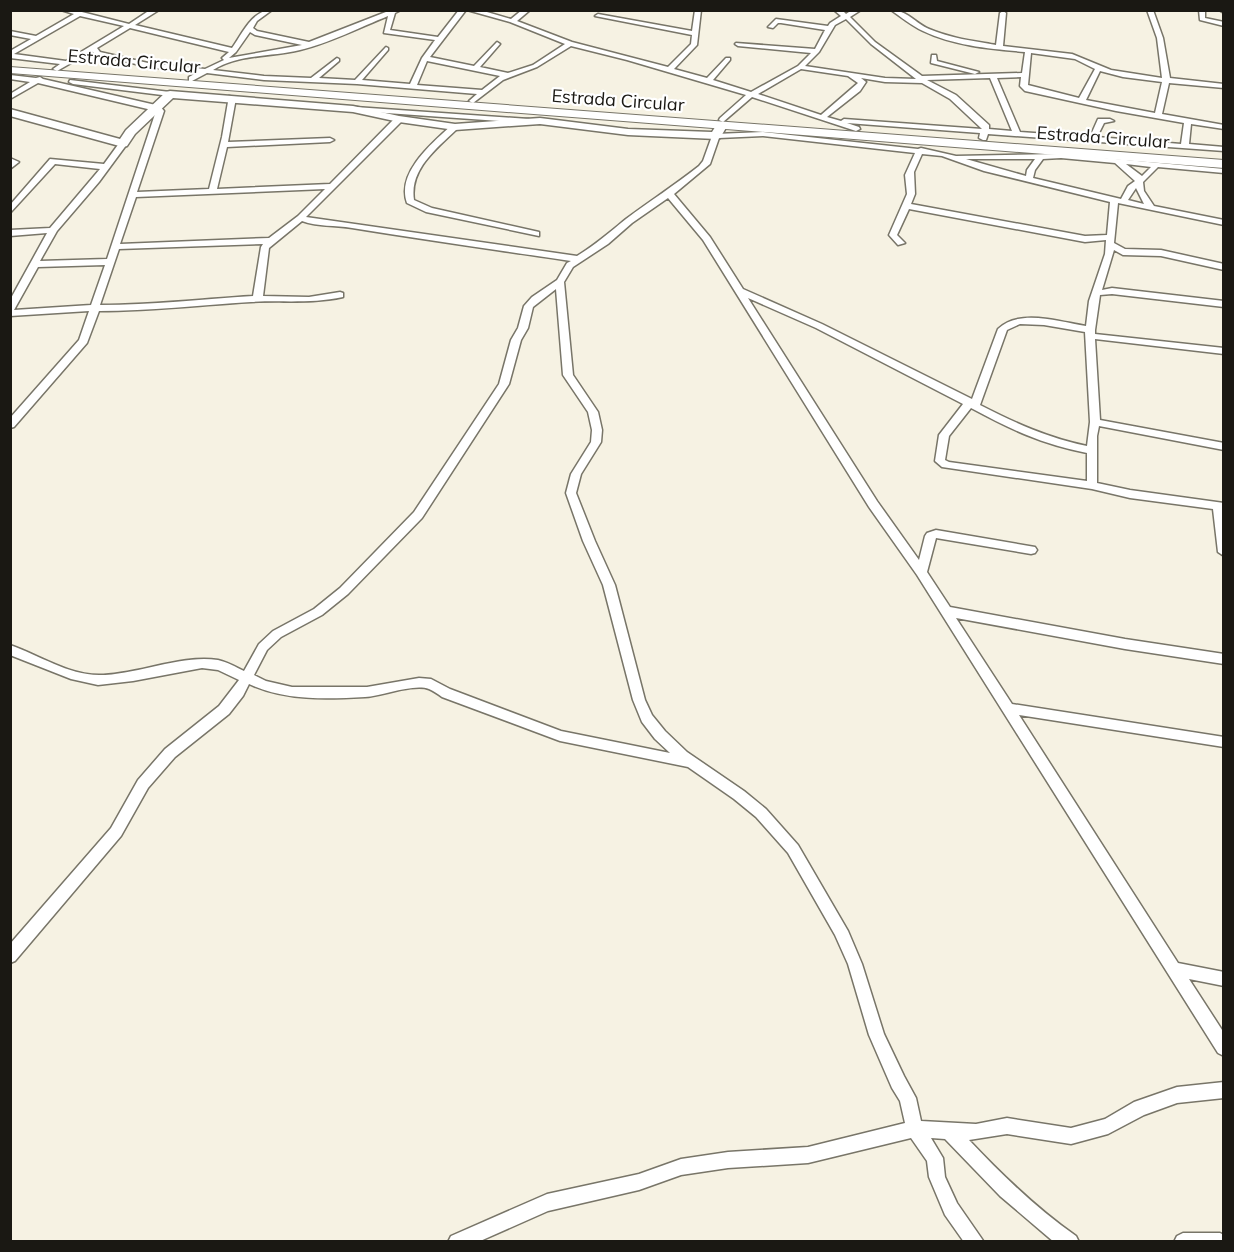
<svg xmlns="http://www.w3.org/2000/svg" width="1234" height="1252" font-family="Mulish,sans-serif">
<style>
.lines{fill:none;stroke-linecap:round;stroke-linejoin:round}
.street-casing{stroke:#787568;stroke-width:3}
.secondary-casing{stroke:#787568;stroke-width:3}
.primary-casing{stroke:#787568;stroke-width:2}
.street{fill:#fff;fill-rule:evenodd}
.secondary{fill:#fff;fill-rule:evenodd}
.primary{fill:#fff;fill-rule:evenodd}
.labels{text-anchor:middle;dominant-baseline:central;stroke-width:4.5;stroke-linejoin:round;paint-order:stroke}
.far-street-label{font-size:18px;fill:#1a1813;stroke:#fff}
</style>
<rect width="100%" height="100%" fill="#f6f2e3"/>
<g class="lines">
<g class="street-casing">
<g id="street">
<path d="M 61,10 L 74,10 L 129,24 L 150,10 L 159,10 L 135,25 L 232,48 C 242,34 252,10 272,10 L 257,21 L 253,28 L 257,31 L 309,42 L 391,10 L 401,10 L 395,13 L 390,30 L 438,37 L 459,10 L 466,10 L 430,57 L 474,66 L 497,42 L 500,44 L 480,67 L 508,73 L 533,65 L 565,44 L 510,22 L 467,10 L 480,10 L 511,19 L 522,10 L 530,10 L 517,21 L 572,42 L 668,67 L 691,44 L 692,35 L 595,16 L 598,14 L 692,31 L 695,10 L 701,10 L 697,45 L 674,69 L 707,78 L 726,58 L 730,58 L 730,60 L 713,80 L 751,92 L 798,66 L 811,53 L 738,46 L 735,44 L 736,43 L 815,49 L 825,30 L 781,23 L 778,23 L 773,28 L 768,27 L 776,19 L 828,26 L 830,23 L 841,16 L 834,10 L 842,10 L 846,14 L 852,10 L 861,10 L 850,17 L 875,42 L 922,76 L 1022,73 L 1025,52 C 992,49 954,46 923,31 C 912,26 901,17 891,10 C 907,10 915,23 929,29 C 950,38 974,41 996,45 L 1000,13 L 1003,11 L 1006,13 L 1003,46 L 1072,54 L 1111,70 L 1162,78 L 1157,38 L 1147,10 L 1153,10 L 1163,38 L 1170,78 L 1224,84 L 1224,88 L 1169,83 L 1162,114 L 1224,125 L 1224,129 L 1191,124 L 1189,144 L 1224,147 L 1224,151 L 988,134 L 986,140 L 983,140 L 979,138 L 980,133 L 847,123 L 859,127 L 860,129 L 856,131 L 752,97 L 723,122 L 719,120 L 720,118 L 746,95 L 627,60 L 571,46 L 537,67 L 503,80 L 473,103 L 469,101 L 477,94 L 357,84 L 264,80 L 207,73 L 192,81 L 189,81 L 189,77 L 198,72 L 148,67 L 95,54 L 92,51 L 57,71 L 53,69 L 60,64 L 10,58 L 10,51 L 31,39 L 10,35 L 10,31 L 36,36 L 74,14 ZM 80,16 L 124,26 L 66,61 L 14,54 ZM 388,16 L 384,33 L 435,40 L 422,58 L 410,84 L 362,80 L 388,50 L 388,48 L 386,47 L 355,80 L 319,78 L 339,61 L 339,59 L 337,58 L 311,78 L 264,76 L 213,70 C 238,54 272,57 300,50 C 327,44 361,27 388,16 ZM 846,19 L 871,44 L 916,79 L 885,78 L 805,66 L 819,52 L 835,25 ZM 130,28 L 229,52 L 222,58 L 224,60 L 205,69 L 148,63 L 100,52 L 97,48 ZM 250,32 L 255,35 L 302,45 L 229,58 L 236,52 ZM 1031,53 L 1075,59 L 1095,69 L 1079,98 L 1028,85 ZM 427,61 L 500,76 L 482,90 L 417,85 ZM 801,69 L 848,76 L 858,83 L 821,115 L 758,94 ZM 1100,71 L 1123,77 L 1162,82 L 1155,113 L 1086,100 ZM 1021,77 L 1020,86 L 1025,91 L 1116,111 L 1184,123 L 1181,144 L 1097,137 L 1104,123 L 1114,121 L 1110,119 L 1098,119 L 1090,137 L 1020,132 L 997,78 ZM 861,78 L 885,82 L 922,83 L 950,99 L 982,129 L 844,119 L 841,121 L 827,117 L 860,91 L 866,82 ZM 990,78 L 1012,131 L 989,129 L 989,125 L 956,95 L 927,80 Z"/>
<polygon points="1199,10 1205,10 1205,18 1224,22 1224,26 1200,20"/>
<polygon points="1219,10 1224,10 1224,13"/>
<polygon points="932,55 936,55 937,61 979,72 975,74 931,63"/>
<path d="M 10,75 L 36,78 L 40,77 L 43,79 L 160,106 L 164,111 L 137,192 L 209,189 L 222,137 L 229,96 L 236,98 L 228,142 L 330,138 L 334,140 L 330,142 L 227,147 L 217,189 L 330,184 L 396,117 L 402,117 L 402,121 L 306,217 L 577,256 C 595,245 610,232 626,219 C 650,201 675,185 699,166 L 703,161 L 712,136 L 716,134 L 763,132 L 918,149 L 921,148 L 956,156 L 1061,154 L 1224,169 L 1224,173 L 1158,167 L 1143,182 L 1144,191 L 1154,206 L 1224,220 L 1224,225 L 1118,203 L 1114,243 L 1125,249 L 1161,250 L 1224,264 L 1224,270 L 1161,256 L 1123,255 L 1114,250 L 1102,290 L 1112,288 L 1224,301 L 1224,307 L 1112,294 L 1100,295 L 1095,330 L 1095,334 L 1224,348 L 1224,354 L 1095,339 L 1100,420 L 1224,443 L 1224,450 L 1099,426 L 1097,436 L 1097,483 L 1130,490 L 1224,503 L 1224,556 L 1218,552 L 1213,509 L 1130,498 L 1092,489 L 942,467 L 935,461 L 939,435 L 963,404 L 816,328 L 748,298 L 877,501 L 919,560 L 925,536 L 927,533 L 936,530 L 1035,547 L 1037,550 L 1035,553 L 1031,554 L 936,538 L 927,572 L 950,607 L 1125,639 L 1224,654 L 1224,664 L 1125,649 L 956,618 L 1012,704 L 1224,737 L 1224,747 L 1019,715 L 1178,963 L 1224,972 L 1224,986 L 1189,979 L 1224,1033 L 1224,1056 L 1218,1053 L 917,575 L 869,507 L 703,240 L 668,198 L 632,223 L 608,244 L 573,267 L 564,282 L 573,375 L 598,412 L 602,430 L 601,442 L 581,474 L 576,493 L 595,541 L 615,585 L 645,700 L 652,715 L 665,731 L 687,752 L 744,791 L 766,809 L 798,845 L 848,931 L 862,964 L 884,1034 L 904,1076 L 916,1098 L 921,1121 L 976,1124 L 1007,1118 L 1071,1128 L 1105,1119 L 1134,1102 L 1177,1087 L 1224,1082 L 1224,1098 L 1177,1103 L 1144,1115 L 1108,1134 L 1071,1144 L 1007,1134 L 969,1140 C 1002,1175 1036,1208 1076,1236 L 1079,1242 L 1054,1242 L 1000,1196 L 945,1139 L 931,1138 L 943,1158 L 945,1177 L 957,1203 L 984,1242 L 964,1242 L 945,1215 L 929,1177 L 927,1161 L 911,1138 L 808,1163 L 728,1168 L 681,1175 L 639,1190 L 548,1211 L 478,1242 L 448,1242 L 451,1236 L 547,1194 L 639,1174 L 681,1159 L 728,1152 L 808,1147 L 905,1123 L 900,1101 L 892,1088 L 869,1035 L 848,964 L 835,935 L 788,853 L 756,817 L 734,799 L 688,767 L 560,741 L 442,697 C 438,694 434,691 429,689 C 414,683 382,696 365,697 C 327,699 285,701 249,684 L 243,696 L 229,714 L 175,757 L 148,788 L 121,836 L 15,961 L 10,963 L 10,944 L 111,828 L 138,780 L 165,749 L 219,706 L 239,680 L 218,670 L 202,668 L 133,681 L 98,685 L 71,679 L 10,655 L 10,645 C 39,655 68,675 99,675 C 137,675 182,654 218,660 C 227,662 236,667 244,671 L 259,644 L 273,631 L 314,609 L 340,588 L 414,512 L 499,384 L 511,340 L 518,328 L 524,306 L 532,297 L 557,280 L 567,263 L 571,261 C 498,250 425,240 352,228 C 335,225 318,227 302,221 L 269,248 L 263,296 L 309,297 L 340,292 L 343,293 L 343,297 C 312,304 282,300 251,302 C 200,305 150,311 99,311 L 87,343 L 14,427 L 10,428 L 10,418 L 79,340 L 89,311 L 10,316 L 10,300 L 47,233 L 10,236 L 10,230 L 50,228 L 100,169 L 55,164 L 10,213 L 10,205 L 50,159 L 104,164 L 120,142 L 126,142 L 127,144 L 99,182 L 57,231 L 40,261 L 107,259 L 156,111 L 38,83 L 10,99 L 10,94 L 30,82 L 10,79 ZM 763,136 L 915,153 L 905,175 L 907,194 L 889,235 L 898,245 L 905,243 L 897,235 L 909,209 L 1085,242 L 1106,240 L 1105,254 L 1089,301 L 1086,326 C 1060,322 1019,308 998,329 L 972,399 L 822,324 L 743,289 L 710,237 L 674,194 L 710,164 L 719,138 ZM 922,154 L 942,156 L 984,171 L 1110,202 L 1107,235 L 1085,236 L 911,204 L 915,194 L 914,172 ZM 1061,158 L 1115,163 L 1135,181 L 1128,186 L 1121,199 L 1033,178 L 1035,170 L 1043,159 ZM 966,159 L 1035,159 L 1027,170 L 1026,176 ZM 1126,164 L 1151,167 L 1142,176 ZM 1136,188 L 1144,204 L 1128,200 ZM 325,189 L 298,216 L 269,238 L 120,244 L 136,197 ZM 263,244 L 261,247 L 253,296 C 202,299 152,305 100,305 L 119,249 ZM 105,265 L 91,305 L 14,310 L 38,267 ZM 556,289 L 563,375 L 588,412 L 592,430 L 591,442 L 571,474 L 566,493 L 583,541 L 603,585 L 633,700 L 642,722 L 655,739 L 670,753 L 561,731 L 450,689 L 431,679 L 419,678 L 367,687 L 292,687 L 266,681 L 254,675 L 267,650 L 281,637 L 322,615 L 348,594 L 422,518 L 509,384 L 521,340 L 528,328 L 533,307 ZM 1020,324 L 1044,325 L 1085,332 L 1090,422 L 1087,446 C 1048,438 1015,423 980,405 L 1007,330 ZM 971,408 C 1012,430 1041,444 1087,453 L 1087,481 L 949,462 L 945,460 L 949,436 Z"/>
<polygon points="70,80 170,92 174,94 170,96 73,84 69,82"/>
<polygon points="355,107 529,119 533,121 529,123 358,111 355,111"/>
<path d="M 452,125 L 459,127 C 439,147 409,168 414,200 L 432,208 L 539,232 L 539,236 L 426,212 L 407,203 C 396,173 432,143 452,125 Z"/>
<polygon points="10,158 19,162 10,169"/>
<polygon points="1183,1233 1220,1233 1224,1235 1224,1242 1174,1242 1177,1236"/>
</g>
</g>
<g class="secondary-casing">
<polygon id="secondary" points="170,91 353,106 399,116 455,124 540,118 628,129 712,132 717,124 725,124 727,126 720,138 716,139 628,135 540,124 455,130 399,122 353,112 173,98 135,134 127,146 123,147 10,116 10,109 120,139 126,130 166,92"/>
</g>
<g class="primary-casing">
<polygon id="primary" points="10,67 1224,160 1224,168 10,73"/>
</g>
<use href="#street" class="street"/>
<use href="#secondary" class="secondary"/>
<use href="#primary" class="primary"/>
</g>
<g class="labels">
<g class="far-street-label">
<text transform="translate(134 61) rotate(5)">Estrada Circular</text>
<text transform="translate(618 100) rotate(4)">Estrada Circular</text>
<text transform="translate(1103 137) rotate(4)">Estrada Circular</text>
</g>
</g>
<rect width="1234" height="1252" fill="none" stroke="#1a1813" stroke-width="24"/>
</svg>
